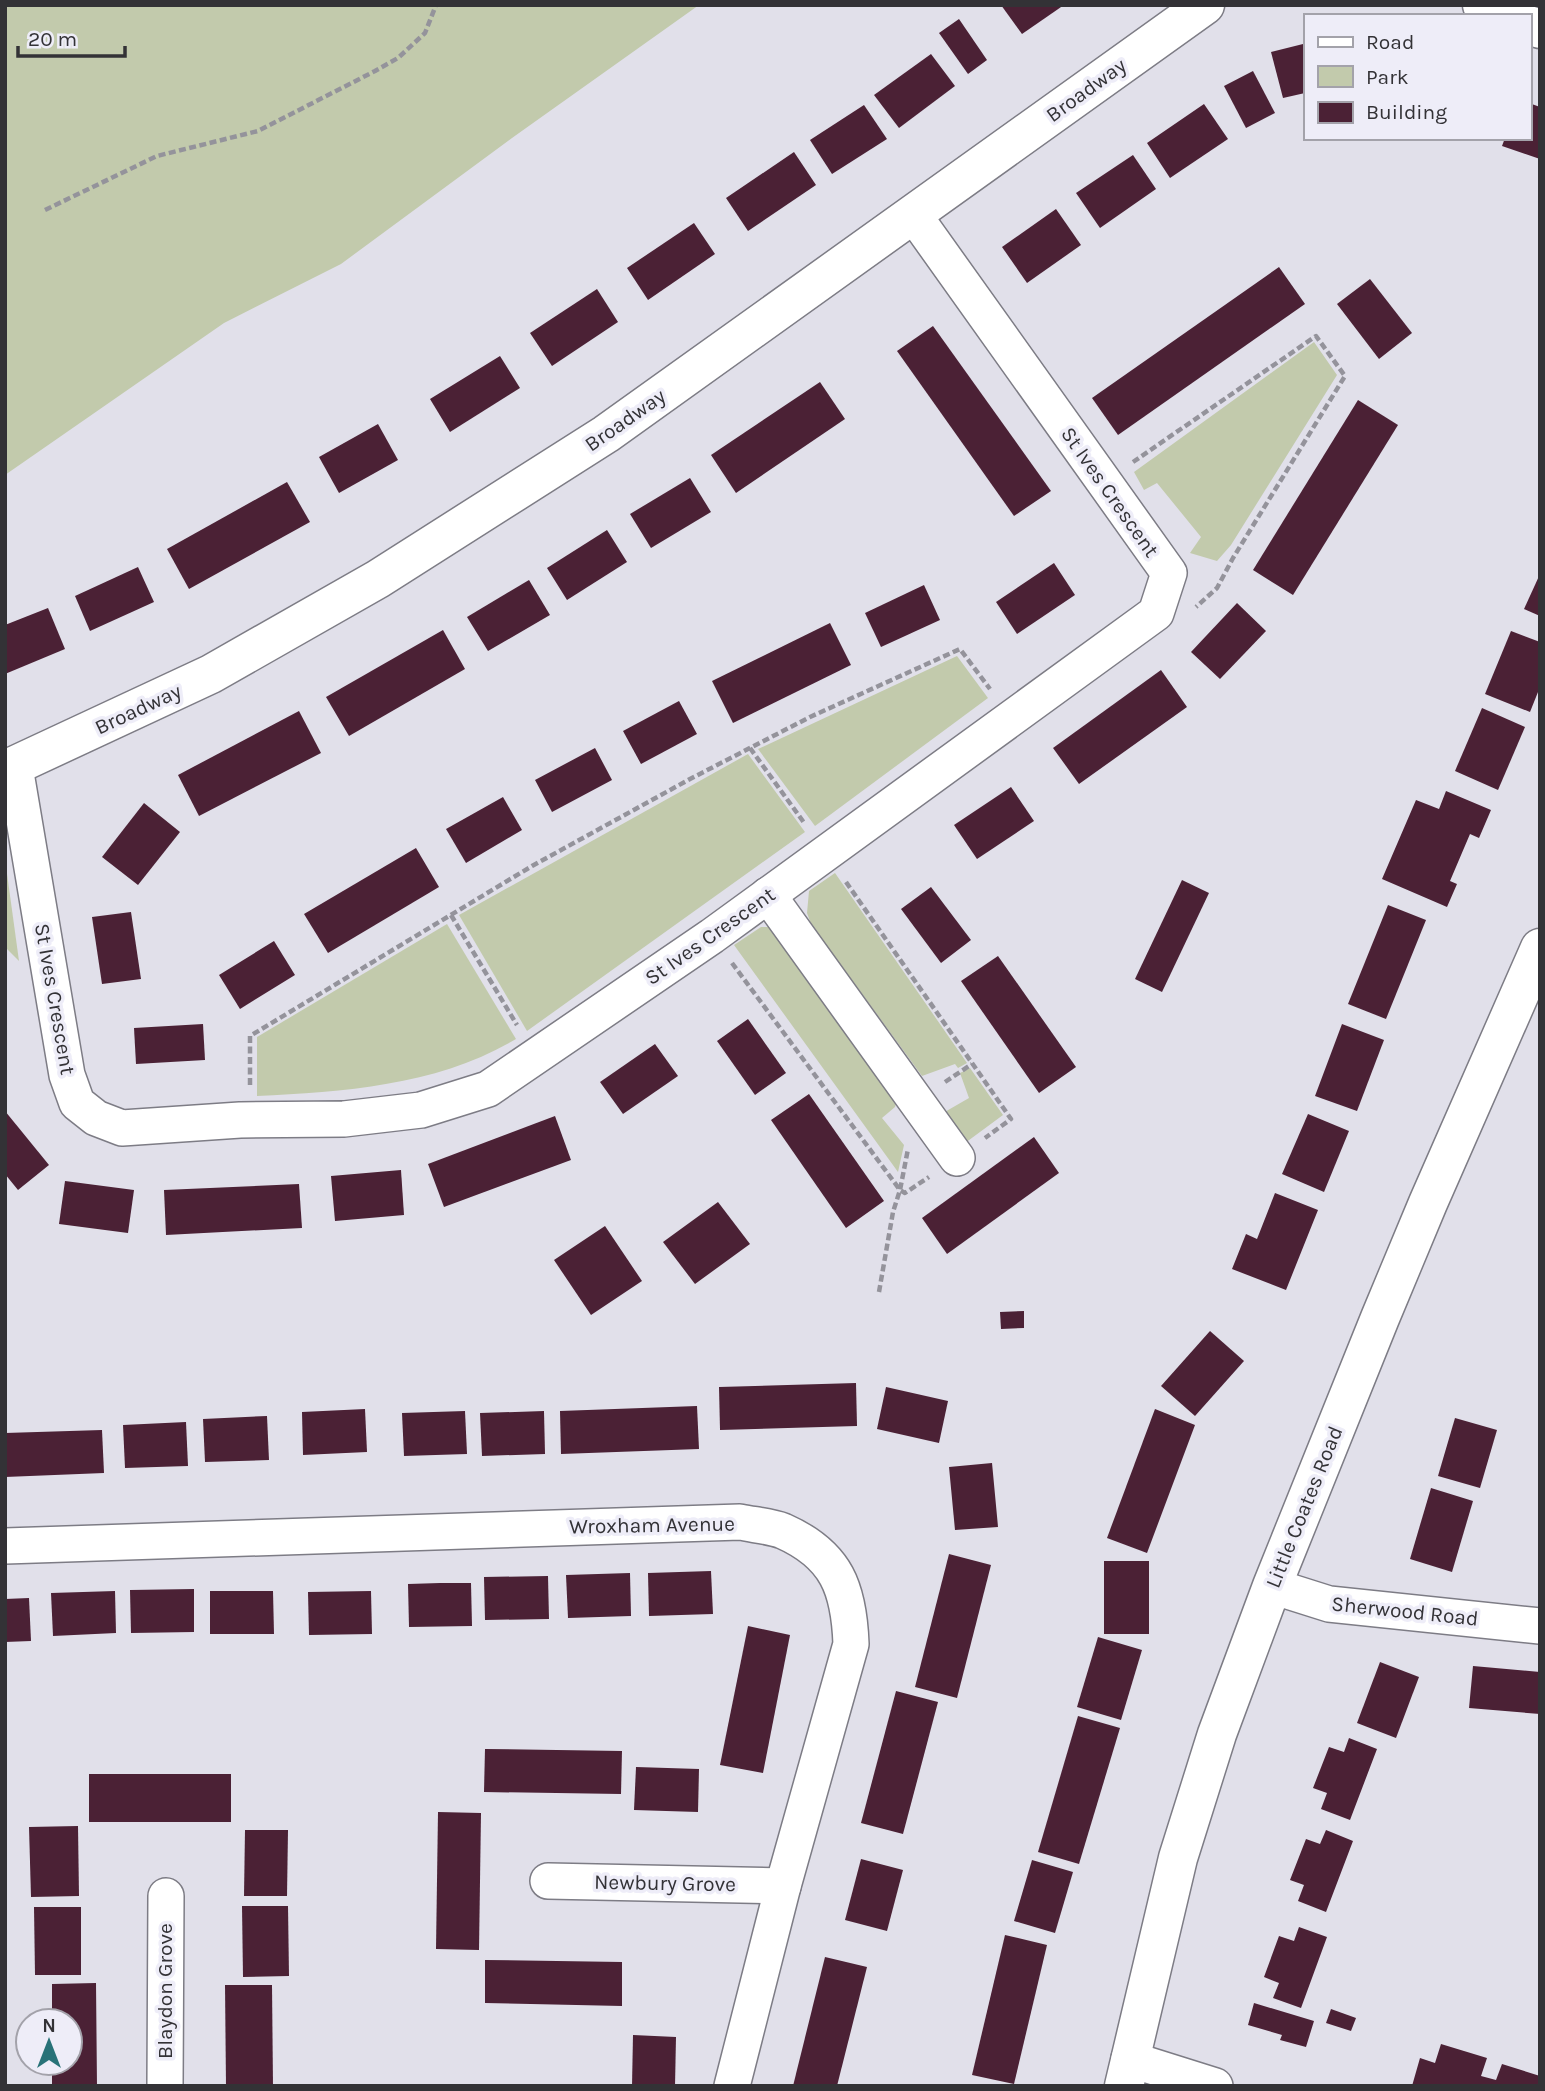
<svg xmlns="http://www.w3.org/2000/svg" width="1545" height="2091" font-family="Karla,sans-serif">
<style>
.green{fill:#c2caac}
.building{fill:#4b2135}
.lines{fill:none;stroke-linecap:round;stroke-linejoin:round}
.minor-casing{stroke:#7d7c85;stroke-width:38}
.tertiary-casing{stroke:#7d7c85;stroke-width:41}
.secondary-casing{stroke:#7d7c85;stroke-width:41}
.path{stroke:#94939b;stroke-width:4.5;stroke-dasharray:7 3.5;stroke-linecap:butt}
.minor{stroke:#fff;stroke-width:35}
.tertiary{stroke:#fff;stroke-width:38}
.secondary{stroke:#fff;stroke-width:38}
.labels{text-anchor:middle;dominant-baseline:central;stroke-width:7;stroke-linejoin:round;paint-order:stroke}
.street-label{font-size:21px;fill:#333236;stroke:#eeedf8}
</style>
<rect width="100%" height="100%" fill="#e1e0ea"/>
<g class="green">
<polygon points="5,5 699,5 512,138 341,264 224,323 5,475"/>
<polygon points="1314,342 1337,375 1231,545 1217,561 1190,553 1201,537 1157,483 1144,490 1134,472"/>
<polygon points="957,656 988,698 815,826 758,749"/>
<polygon points="748,754 805,832 527,1031 459,915"/>
<polygon points="5,859 19,961 5,947"/>
<polygon points="835,873 967,1063 958,1068 955,1064 922,1076 811,924 807,913 809,891"/>
<path d="M 447,924 L 516,1039 C 439,1085 345,1092 257,1096 L 257,1037 Z"/>
<polygon points="761,927 770,927 897,1100 895,1107 882,1118 904,1145 898,1172 734,945"/>
<polygon points="970,1068 1003,1115 961,1146 943,1113 969,1098 960,1073"/>
</g>
<g class="building">
<polygon points="1001,5 1064,5 1022,34"/>
<polygon points="959,19 987,60 968,74 939,33"/>
<polygon points="1303,44 1305,93 1283,98 1271,52"/>
<polygon points="931,54 955,86 899,128 874,95"/>
<polygon points="1253,71 1275,113 1246,128 1224,86"/>
<polygon points="1529,103 1540,107 1540,159 1502,146 1505,138 1529,138"/>
<polygon points="1204,104 1228,139 1170,178 1147,143"/>
<polygon points="864,105 887,139 832,174 810,140"/>
<polygon points="794,152 816,185 748,231 726,198"/>
<polygon points="1133,155 1156,189 1100,228 1076,193"/>
<polygon points="1056,209 1081,245 1027,283 1002,247"/>
<polygon points="694,223 715,254 648,300 627,268"/>
<polygon points="1279,267 1305,304 1118,435 1092,398"/>
<polygon points="1370,279 1412,333 1379,359 1337,304"/>
<polygon points="597,289 618,322 552,366 530,333"/>
<polygon points="933,326 1051,491 1014,516 897,351"/>
<polygon points="500,356 520,388 450,432 430,399"/>
<polygon points="820,382 845,419 736,493 711,455"/>
<polygon points="1358,400 1398,425 1293,595 1253,570"/>
<polygon points="378,424 398,460 339,493 319,457"/>
<polygon points="690,478 711,512 651,548 630,514"/>
<polygon points="287,482 310,522 189,589 167,549"/>
<polygon points="607,530 627,562 567,600 547,568"/>
<polygon points="1054,563 1075,595 1017,634 996,602"/>
<polygon points="138,567 154,602 90,631 75,596"/>
<polygon points="1540,574 1540,616 1524,609"/>
<polygon points="529,580 550,615 488,651 467,617"/>
<polygon points="924,585 940,620 881,647 865,613"/>
<polygon points="1237,603 1266,631 1220,679 1191,652"/>
<polygon points="48,608 65,649 5,674 5,625"/>
<polygon points="830,623 851,665 733,723 712,681"/>
<polygon points="443,630 465,669 349,736 326,697"/>
<polygon points="1511,631 1540,642 1540,687 1530,712 1485,694"/>
<polygon points="1161,670 1187,707 1079,784 1053,748"/>
<polygon points="679,701 697,734 641,764 623,731"/>
<polygon points="1482,708 1525,727 1498,790 1455,771"/>
<polygon points="299,711 321,753 199,816 178,775"/>
<polygon points="595,748 612,780 552,812 535,780"/>
<polygon points="1011,787 1034,821 977,859 954,825"/>
<polygon points="1446,791 1491,810 1479,838 1470,834 1450,881 1457,884 1447,907 1382,879 1416,800 1439,809"/>
<polygon points="503,797 522,830 466,863 446,829"/>
<polygon points="144,803 180,832 138,885 102,857"/>
<polygon points="416,848 439,887 328,953 304,914"/>
<polygon points="1182,880 1209,893 1162,992 1135,979"/>
<polygon points="931,887 971,940 941,963 901,909"/>
<polygon points="1388,905 1426,920 1386,1019 1348,1004"/>
<polygon points="131,912 141,979 102,984 92,917"/>
<polygon points="274,941 295,975 240,1009 219,975"/>
<polygon points="998,956 1076,1067 1039,1093 961,981"/>
<polygon points="748,1019 786,1073 755,1095 717,1041"/>
<polygon points="203,1024 205,1060 136,1064 134,1028"/>
<polygon points="1342,1024 1384,1040 1357,1111 1315,1096"/>
<polygon points="655,1044 678,1076 623,1114 600,1082"/>
<polygon points="809,1094 884,1201 846,1228 771,1120"/>
<polygon points="5,1111 49,1165 18,1190 5,1174"/>
<polygon points="1308,1114 1349,1131 1324,1192 1282,1174"/>
<polygon points="555,1116 571,1160 444,1207 428,1164"/>
<polygon points="1034,1137 1059,1173 947,1254 922,1218"/>
<polygon points="401,1170 404,1215 335,1221 331,1176"/>
<polygon points="65,1181 134,1190 128,1233 59,1224"/>
<polygon points="299,1184 302,1228 166,1235 164,1190"/>
<polygon points="1275,1193 1318,1210 1286,1290 1232,1269 1246,1234 1257,1239"/>
<polygon points="718,1202 750,1244 695,1284 663,1242"/>
<polygon points="605,1226 642,1281 591,1315 554,1260"/>
<polygon points="1024,1311 1024,1328 1001,1329 1000,1312"/>
<polygon points="1210,1331 1244,1361 1195,1416 1161,1386"/>
<polygon points="856,1383 857,1426 720,1430 719,1387"/>
<polygon points="886,1387 948,1401 939,1443 877,1429"/>
<polygon points="697,1406 699,1449 561,1454 560,1411"/>
<polygon points="365,1409 367,1452 303,1455 302,1412"/>
<polygon points="1155,1409 1195,1425 1147,1553 1107,1538"/>
<polygon points="465,1411 467,1454 404,1456 402,1413"/>
<polygon points="544,1411 545,1454 482,1456 480,1413"/>
<polygon points="267,1416 269,1460 205,1462 203,1419"/>
<polygon points="1455,1418 1497,1430 1480,1488 1438,1476"/>
<polygon points="186,1422 188,1466 125,1468 123,1425"/>
<polygon points="102,1430 104,1473 5,1477 5,1433"/>
<polygon points="992,1463 998,1527 955,1530 949,1467"/>
<polygon points="1431,1488 1473,1501 1452,1572 1410,1559"/>
<polygon points="949,1554 991,1565 957,1698 915,1687"/>
<rect x="1104" y="1561" width="45" height="73"/>
<polygon points="711,1571 713,1614 649,1616 648,1573"/>
<polygon points="630,1573 631,1616 568,1618 566,1575"/>
<polygon points="548,1576 549,1619 485,1620 484,1577"/>
<polygon points="440,1583 471,1583 472,1626 409,1627 408,1584"/>
<polygon points="194,1589 194,1632 131,1633 130,1590"/>
<polygon points="115,1591 116,1633 53,1636 51,1593"/>
<polygon points="210,1591 273,1591 274,1634 210,1634"/>
<polygon points="371,1591 372,1634 309,1635 308,1592"/>
<polygon points="29,1598 31,1641 5,1642 5,1599"/>
<polygon points="748,1626 790,1635 763,1773 720,1765"/>
<polygon points="1098,1637 1142,1650 1121,1720 1077,1707"/>
<polygon points="1380,1662 1419,1677 1396,1738 1357,1723"/>
<polygon points="1473,1666 1540,1672 1540,1714 1469,1708"/>
<polygon points="896,1691 938,1702 903,1834 861,1823"/>
<polygon points="1078,1716 1120,1728 1079,1864 1038,1852"/>
<polygon points="1349,1738 1377,1749 1350,1820 1321,1809 1327,1793 1313,1788 1329,1747 1344,1752"/>
<polygon points="485,1749 622,1751 621,1794 484,1792"/>
<polygon points="636,1767 699,1769 698,1812 634,1810"/>
<rect x="89" y="1774" width="142" height="48"/>
<polygon points="438,1812 481,1813 479,1950 436,1949"/>
<polygon points="78,1826 79,1896 31,1897 29,1827"/>
<polygon points="245,1830 288,1830 287,1896 244,1896"/>
<polygon points="1326,1830 1353,1841 1326,1912 1298,1901 1304,1885 1290,1880 1306,1839 1320,1844"/>
<polygon points="861,1859 903,1870 887,1931 845,1920"/>
<polygon points="1032,1860 1073,1872 1055,1933 1014,1921"/>
<polygon points="242,1906 288,1906 289,1976 243,1977"/>
<polygon points="34,1907 81,1907 81,1975 35,1975"/>
<polygon points="1299,1927 1327,1937 1301,2008 1273,1998 1279,1983 1264,1977 1279,1936 1294,1941"/>
<polygon points="1005,1935 1047,1945 1014,2084 972,2075"/>
<polygon points="825,1957 867,1967 837,2086 793,2086"/>
<polygon points="485,1960 622,1962 622,2006 485,2003"/>
<polygon points="96,1983 97,2086 52,2086 52,2063 70,2063 70,2021 52,2021 52,1984"/>
<polygon points="225,1985 272,1985 273,2086 226,2086"/>
<polygon points="1254,2003 1314,2021 1306,2047 1280,2040 1282,2035 1248,2025"/>
<polygon points="1331,2009 1356,2018 1351,2031 1326,2023"/>
<polygon points="633,2035 676,2037 675,2086 632,2086"/>
<polygon points="1441,2044 1487,2058 1481,2076 1496,2080 1502,2064 1540,2076 1540,2086 1412,2086 1420,2058 1435,2063"/>
</g>
<g class="lines">
<g class="minor-casing">
<g id="minor">
<polyline points="15,767 67,1075 77,1103 96,1118 122,1128 240,1120 344,1119 421,1110 488,1089 712,936 1156,613 1169,573 913,214"/>
<polyline points="768,895 957,1158"/>
<path d="M 5,1546 L 740,1522 C 754,1525 770,1526 783,1531 C 837,1555 849,1589 851,1644 L 783,1886 L 732,2086"/>
<polyline points="1272,1586 1329,1604 1540,1626"/>
<polyline points="548,1881 783,1886"/>
<polyline points="1129,2059 1215,2086"/>
<polyline points="165,2086 166,1896"/>
</g>
</g>
<g class="tertiary-casing">
<g id="tertiary">
<polyline points="1482,5 1507,16"/>
<polyline points="1529,25 1540,29"/>
<polyline points="5,770 211,674 378,579 606,434 1205,5"/>
</g>
</g>
<g class="secondary-casing">
<polyline id="secondary" points="1124,2086 1178,1858 1217,1734 1272,1586 1380,1318 1428,1203 1540,948"/>
</g>
<g class="path">
<polyline points="45,210 157,156 258,131 375,71 398,58 425,33 436,5"/>
<polyline points="1133,462 1316,336 1345,376 1233,558 1217,588 1196,607"/>
<polyline points="750,748 805,824"/>
<polyline points="846,882 1011,1119 985,1138"/>
<polyline points="451,915 517,1025"/>
<polyline points="732,963 900,1190 905,1193 929,1177"/>
<polyline points="945,1082 972,1064"/>
<polyline points="250,1085 250,1036 532,866 690,779 810,717 960,649 990,689"/>
<polyline points="879,1292 893,1212 900,1190 908,1149"/>
</g>
<use href="#minor" class="minor"/>
<use href="#tertiary" class="tertiary"/>
<use href="#secondary" class="secondary"/>
</g>
<g class="labels">
<g class="street-label">
<text transform="translate(1086 90) rotate(-36)">Broadway</text>
<text transform="translate(625 420) rotate(-35)">Broadway</text>
<text transform="translate(1110 492) rotate(55)">St Ives Crescent</text>
<text transform="translate(138 709) rotate(-25)">Broadway</text>
<text transform="translate(710 936) rotate(-35)">St Ives Crescent</text>
<text transform="translate(55 999) rotate(80)">St Ives Crescent</text>
<text transform="translate(1304 1507) rotate(-68)">Little Coates Road</text>
<text transform="translate(652 1525) rotate(-1)">Wroxham Avenue</text>
<text transform="translate(1405 1611) rotate(6)">Sherwood Road</text>
<text transform="translate(665 1883) rotate(1)">Newbury Grove</text>
<text transform="translate(165 1991) rotate(-90)">Blaydon Grove</text>
</g>
</g>
<rect width="1545" height="2091" fill="none" stroke="#333236" stroke-width="14"/>
<rect x="1304" y="14" width="228" height="126" fill="#eeedf8" stroke="#a3a2aa" stroke-width="2"/>
<rect x="1318" y="37" width="35" height="10" fill="#ffffff" stroke="#a3a2aa" stroke-width="2"/>
<text x="1366" y="49" font-size="21" fill="#333236">Road</text>
<rect x="1318" y="66" width="35" height="21" fill="#c2caac" stroke="#a3a2aa" stroke-width="2"/>
<text x="1366" y="84" font-size="21" fill="#333236">Park</text>
<rect x="1318" y="102" width="35" height="21" fill="#4b2135" stroke="#a3a2aa" stroke-width="2"/>
<text x="1366" y="119" font-size="21" fill="#333236">Building</text>
<g transform="translate(49 2042)"><circle r="33" fill="#eeedf8" stroke="#a3a2aa" stroke-width="2"/>
<path d="M0-5L12 26L0 18L-12 26Z" fill="#287278"/>
<text y="-10" font-size="19" font-weight="bold" text-anchor="middle" fill="#333236">N</text>
</g>
<path d="M18 46v10h107v-10" fill="none" stroke="#333236" stroke-width="3.5"/>
<text x="28" y="46" font-size="21" fill="#333236" stroke="#eeedf8" stroke-width="5" paint-order="stroke">20 m</text>
</svg>
